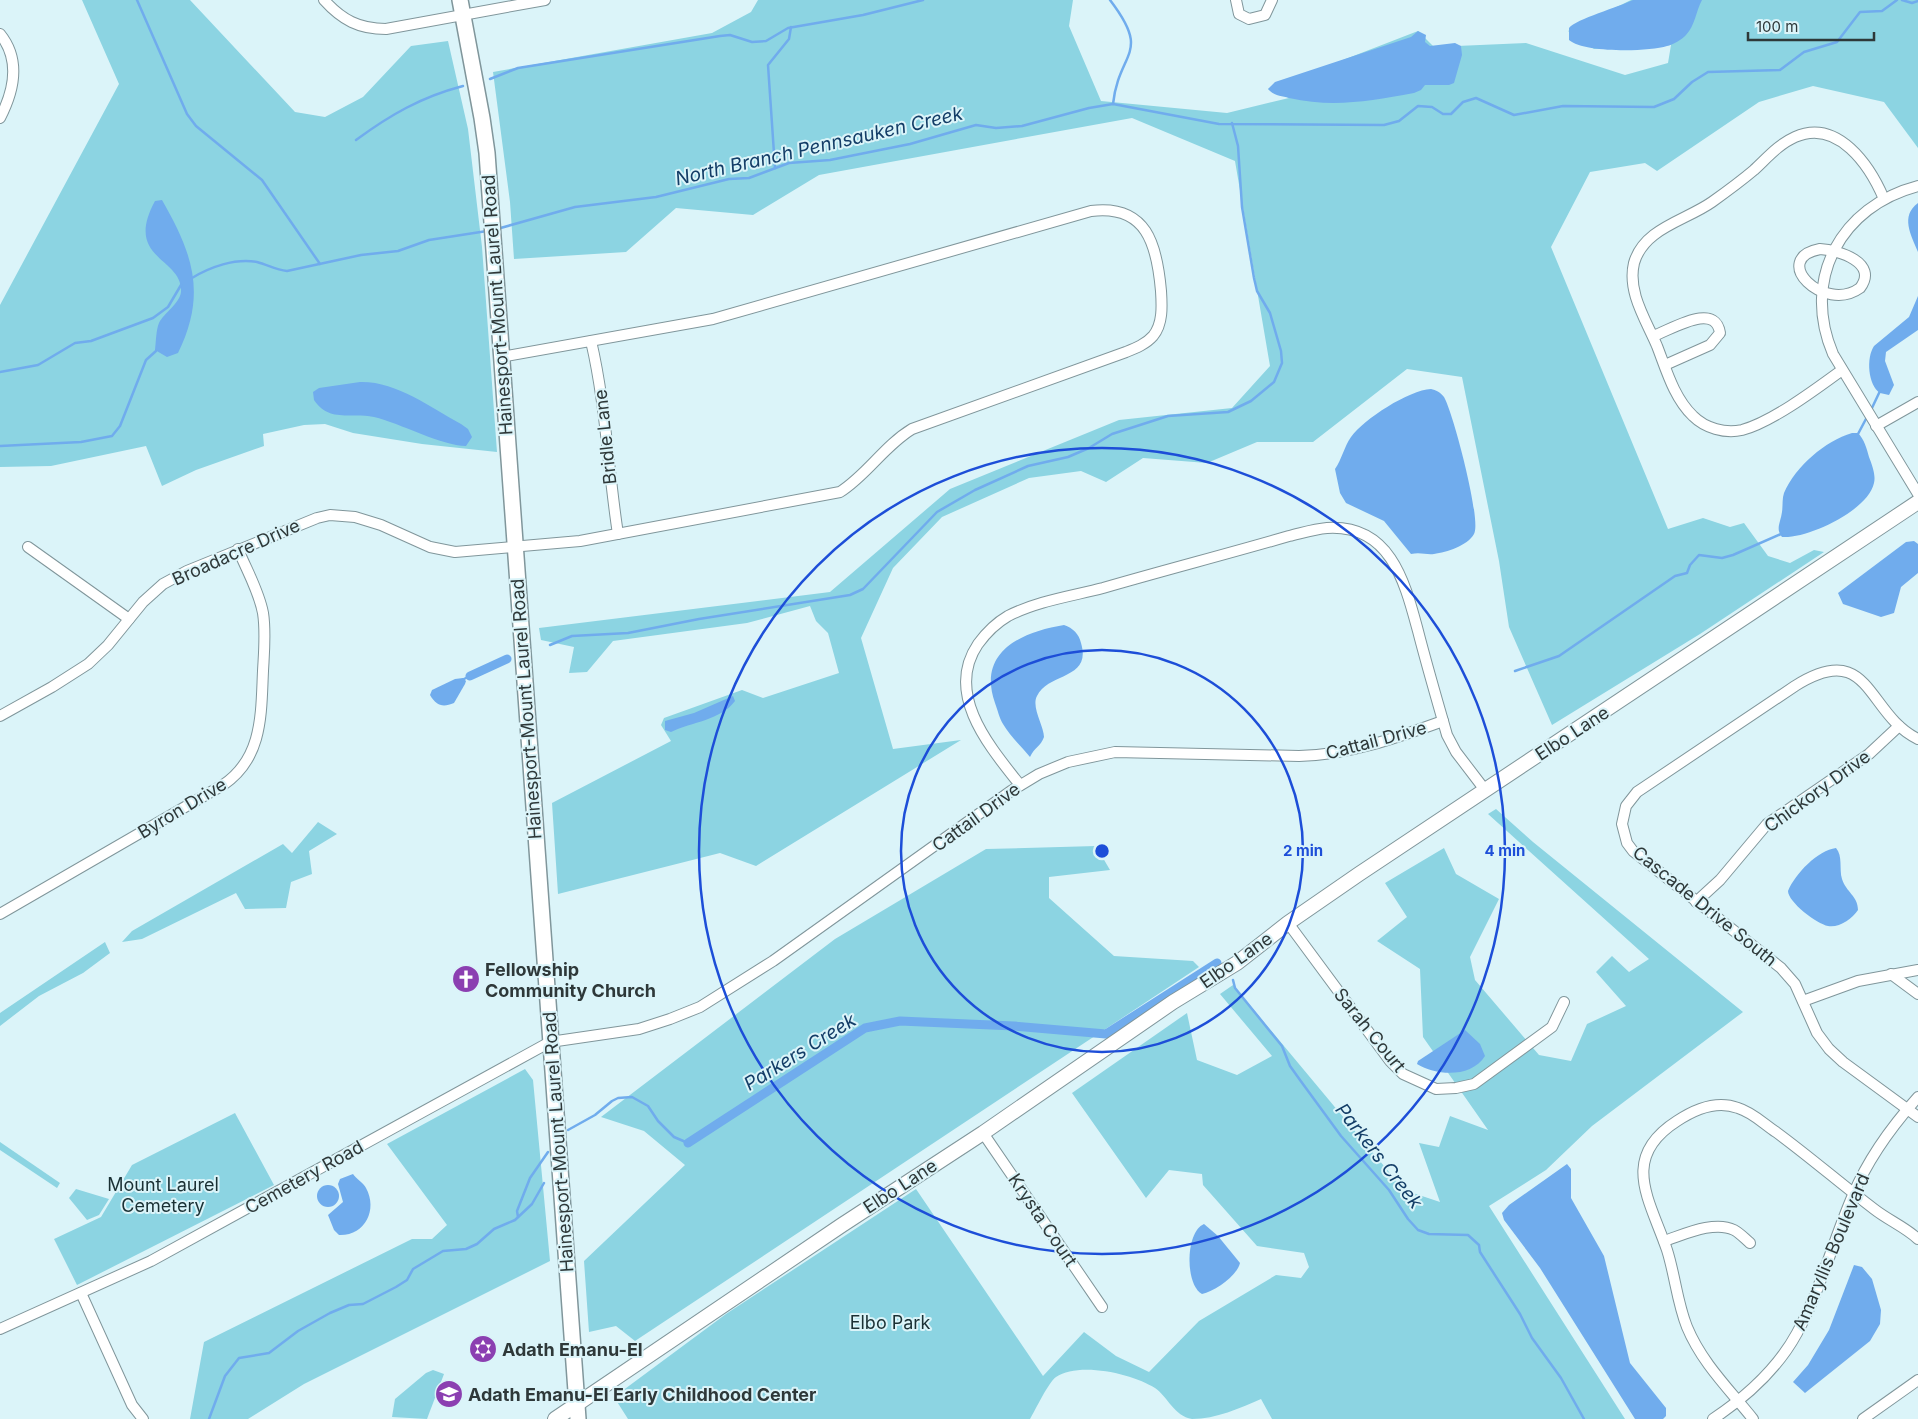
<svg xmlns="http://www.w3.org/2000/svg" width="1918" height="1419" font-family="Inter,sans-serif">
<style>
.green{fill:#8cd4e2}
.water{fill:#70aced}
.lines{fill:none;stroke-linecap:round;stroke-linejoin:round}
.stream{stroke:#70aced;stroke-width:2.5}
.canal{stroke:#70aced;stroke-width:9}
.street-casing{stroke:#80969b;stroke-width:12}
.secondary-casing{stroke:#80969b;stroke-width:16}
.primary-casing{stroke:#80969b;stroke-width:18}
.street{stroke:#fff;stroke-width:10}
.secondary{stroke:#fff;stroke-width:14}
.primary{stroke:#fff;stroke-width:15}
.ring{fill:none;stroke:#1d4ed8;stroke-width:2.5}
.labels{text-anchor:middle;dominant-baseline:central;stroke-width:4;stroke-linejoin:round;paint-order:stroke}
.street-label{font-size:18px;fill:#2e3839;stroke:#dbf4f9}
.poi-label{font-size:18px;font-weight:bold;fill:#2e3839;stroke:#dbf4f9;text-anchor:start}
.park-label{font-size:18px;fill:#1a3034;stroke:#dbf4f9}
.water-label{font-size:19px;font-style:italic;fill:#133d67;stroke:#dbf4f9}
.centre{fill:#1d4ed8;stroke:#dbf4f9;stroke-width:2.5}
.ring-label{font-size:15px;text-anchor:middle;font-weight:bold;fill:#1d4ed8;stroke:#dbf4f9;stroke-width:4;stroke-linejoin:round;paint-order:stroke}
</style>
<rect width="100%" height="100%" fill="#dbf4f9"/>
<g class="green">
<polygon points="82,0 190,0 295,112 325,117 363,97 411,46 448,41 468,129 482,247 497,452 422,444 353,433 325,424 304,425 263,434 264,446 196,470 162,486 146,446 51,466 0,467 0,305 119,84"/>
<polygon points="758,0 1073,0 1069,26 1101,101 1227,113 1289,98 1268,89 1418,31 1434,47 1526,43 1625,75 1668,63 1671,45 1594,49 1568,31 1631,0 1918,0 1918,148 1884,102 1813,86 1759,102 1657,171 1645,163 1590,172 1551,247 1668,529 1703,518 1730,527 1744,523 1768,556 1790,563 1814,550 1824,552 1700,634 1552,725 1509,627 1499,561 1462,377 1407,369 1313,442 1257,442 1207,463 1143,458 1106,482 1081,471 1029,478 942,517 893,568 861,638 893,749 961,740 756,866 720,853 558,894 552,803 671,741 661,725 664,718 742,690 763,698 839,673 828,633 816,621 810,606 747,623 613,641 587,672 569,673 574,647 541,640 539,628 830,592 950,489 1119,420 1232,408 1270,366 1235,161 1132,118 819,175 753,215 676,208 626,252 514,259 510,202 493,72 712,33 751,12"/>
<path d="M 1496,809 L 1533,842 L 1743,1012 L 1592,1126 L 1546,1170 L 1489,1206 L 1625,1419 L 1272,1419 L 1261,1399 C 1240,1408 1216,1419 1192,1419 C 1174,1416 1168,1397 1155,1388 C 1134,1374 1079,1361 1056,1377 C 1048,1383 1036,1409 1030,1419 L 628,1419 L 614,1397 L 726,1314 L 916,1189 L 1043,1376 L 1084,1332 L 1116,1356 L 1149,1372 L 1199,1321 L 1276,1275 L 1301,1278 L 1309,1267 L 1304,1253 L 1257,1246 L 1203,1185 L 1202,1174 L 1169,1170 L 1146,1198 L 1072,1093 L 1187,1013 L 1197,1060 L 1237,1075 L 1272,1056 L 1220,994 L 1233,985 L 1404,1190 L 1440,1202 L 1419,1143 L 1439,1147 L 1450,1116 L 1488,1130 L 1423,1037 L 1420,969 L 1377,941 L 1407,917 L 1385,883 L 1444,848 L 1456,874 L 1499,899 L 1470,957 L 1475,980 L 1539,1055 L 1571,1061 L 1587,1024 L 1626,1006 L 1596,972 L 1612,956 L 1629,972 L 1649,959 L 1488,814 Z"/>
<polygon points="318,822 337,834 309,851 312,874 291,882 286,908 245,909 236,893 142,939 122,942 132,931 283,844 292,853"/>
<polygon points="1096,846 1110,870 1049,877 1049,898 1114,956 1193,961 1199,967 635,1341 616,1326 589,1332 584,1261 685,1165 644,1131 601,1117 835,939 986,849"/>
<polygon points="105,942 110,953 83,973 39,996 0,1026 0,1013"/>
<polygon points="525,1069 533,1080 550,1261 304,1384 248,1419 190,1419 204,1342 412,1239 432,1239 447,1225 387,1144"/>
<polygon points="235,1113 274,1185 77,1285 54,1239 101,1217 132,1165"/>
<polygon points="0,1142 60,1183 57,1188 0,1150"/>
<polygon points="76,1189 109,1199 99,1215 87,1220 69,1198"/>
<polygon points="433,1370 444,1374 427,1419 392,1417 395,1399 426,1373"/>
</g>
<g class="water">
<path d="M 1633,0 L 1702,0 C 1696,11 1695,26 1686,35 C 1683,39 1672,45 1667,46 C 1648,52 1584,53 1569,40 L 1569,28 C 1576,19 1619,7 1633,0 Z"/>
<path d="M 1418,31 L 1426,35 L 1425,42 L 1430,46 L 1455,43 L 1461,46 L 1462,55 L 1454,83 L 1449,85 L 1425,85 L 1421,90 L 1414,93 C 1369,101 1334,108 1289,98 C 1282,96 1274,96 1268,89 L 1275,82 L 1411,37 Z"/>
<path d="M 162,200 C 193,254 207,294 178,353 L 167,357 L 155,350 C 156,342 156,330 159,323 C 164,313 180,303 181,292 C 183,257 123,260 155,201 Z"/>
<path d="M 1918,203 L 1918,252 C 1911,235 1900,216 1918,203 Z"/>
<path d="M 1918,296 L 1918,330 L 1886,352 L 1885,361 L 1894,385 L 1889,395 L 1880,393 C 1868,385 1866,358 1874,346 L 1909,317 Z"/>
<path d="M 360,382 C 396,381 430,407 461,424 L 468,429 L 472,437 L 466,446 C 442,446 400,423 374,417 C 352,412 329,423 314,400 L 313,392 L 319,388 Z"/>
<path d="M 1431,389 C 1436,390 1440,392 1444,397 C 1453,412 1482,521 1474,534 C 1467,546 1447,552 1434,554 C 1426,555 1421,552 1411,554 L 1384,521 L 1346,503 L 1340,493 L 1335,469 C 1342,459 1344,447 1351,437 C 1364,419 1409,390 1431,389 Z"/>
<path d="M 1852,433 L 1858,433 C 1864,439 1867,449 1869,457 C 1872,465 1876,475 1874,483 C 1868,511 1807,539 1782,537 C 1775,529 1781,521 1782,512 C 1783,505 1782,499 1784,493 C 1796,466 1825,441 1852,433 Z"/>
<polygon points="1914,541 1918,544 1918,573 1901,587 1894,613 1881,617 1843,604 1838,593 1906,542"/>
<path d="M 1064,625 C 1073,628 1079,634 1081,643 C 1092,680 1049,672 1037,696 C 1031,707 1044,726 1044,737 C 1041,746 1034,748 1030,757 C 1021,746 1010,736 1003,724 C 999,717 998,711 995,703 C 977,652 1021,632 1064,625 Z"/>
<path d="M 463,678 L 466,681 L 465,684 L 454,703 C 442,708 436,705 430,695 L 432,690 L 455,679 Z"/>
<path d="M 733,696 L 735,701 C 721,720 692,722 671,732 L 665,730 L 665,721 L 694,713 Z"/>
<path d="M 1836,848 C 1843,856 1839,869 1842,879 C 1846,892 1858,896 1858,910 C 1852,919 1839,928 1828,926 C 1817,924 1788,902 1788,891 C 1795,874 1818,850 1836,848 Z"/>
<path d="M 1465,1030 L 1480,1044 L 1485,1056 C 1471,1078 1437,1076 1417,1064 L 1418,1061 Z"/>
<polygon points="1567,1164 1571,1169 1571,1198 1604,1256 1630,1363 1666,1408 1666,1416 1663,1419 1635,1419 1540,1268 1504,1220 1502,1213 1509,1205"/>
<path d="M 353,1174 C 356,1179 364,1183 366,1188 C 378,1210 365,1236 339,1235 L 334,1230 L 328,1215 L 343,1202 L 338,1184 L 340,1179 Z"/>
<circle cx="328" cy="1196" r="11"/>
<path d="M 1204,1224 L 1218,1236 L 1240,1263 C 1237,1276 1215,1291 1202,1294 C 1185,1285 1185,1232 1204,1224 Z"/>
<polygon points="1854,1265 1862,1267 1872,1279 1881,1310 1880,1324 1870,1341 1805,1393 1793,1382 1808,1365 1829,1330"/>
</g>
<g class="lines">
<g class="stream">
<polyline points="137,0 187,114 196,126 262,180 320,264"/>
<path d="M 1110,0 C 1152,55 1119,50 1113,104"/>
<polyline points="1902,0 1912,3 1918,1"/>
<polyline points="490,79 518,68 720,36 730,35 752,42 766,41 788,28 863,15 923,0"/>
<path d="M 356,140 C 390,115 421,97 463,86"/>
<polyline points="775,168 768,65 789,39 791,27"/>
<polyline points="497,229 575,207 656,197 729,179 749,178 789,163 830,160 910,144 976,125 996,128 1022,126 1089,108 1113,104 1219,124 1384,125 1399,121 1418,106 1432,107 1443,114 1451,114 1463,102 1476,98 1514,115 1563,106 1654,107 1674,99 1692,82 1708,72 1780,70 1804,52 1837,42 1860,12 1882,11 1897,0"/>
<path d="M 192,278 C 210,267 235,258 257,262 C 268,265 276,270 287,271 L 361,255 L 398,251 L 429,240 L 487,231"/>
<polyline points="0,372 38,365 75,343 91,341 153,318 168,307 181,285"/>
<polyline points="1871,410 1880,391"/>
<polyline points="1858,434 1867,417"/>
<polyline points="0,446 81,442 112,436 120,426 146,360 156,351"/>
<polyline points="550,645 572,636 628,633 699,619 850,595 863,589 937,512 975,490 1028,466 1068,457 1089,448 1112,434 1168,416 1228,412 1251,401 1274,382 1282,363 1281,351 1270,313 1257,291 1254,278 1242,207 1238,146 1232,123"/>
<polyline points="1515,671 1559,656 1675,576 1687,573 1690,565 1699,555 1722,558 1733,555 1781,534"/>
<polyline points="462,680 470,676"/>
<polyline points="1233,980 1235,988 1282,1046 1290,1066 1300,1080 1341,1136 1389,1190 1408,1219 1418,1230 1429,1234 1468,1235 1479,1245 1480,1252 1520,1314 1532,1338 1561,1378 1584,1419"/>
<polyline points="568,1130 595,1115 612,1101 618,1098 632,1097 648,1106 658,1121 674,1137 688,1143"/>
<polyline points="518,1217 517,1211 530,1178 548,1152"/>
<polyline points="209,1419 225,1376 239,1358 269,1353 298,1331 330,1313 349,1305 363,1304 396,1287 407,1280 413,1269 443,1251 466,1249 477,1244 494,1229 515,1220 532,1204 544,1183"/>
</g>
<g class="canal">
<polyline points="470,676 507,659"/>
<polyline points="688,1143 865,1028 900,1021 1014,1026 1106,1034 1217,963"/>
</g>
<g class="street-casing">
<g id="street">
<path d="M 324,0 C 342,20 359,29 386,29 L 545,0"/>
<polyline points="1236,0 1239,14 1249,19 1265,15 1272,0"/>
<path d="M 0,34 C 21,60 14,91 0,118"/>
<path d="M 1918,186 C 1841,206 1801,279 1833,354 L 1918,494"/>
<path d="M 1820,249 C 1839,250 1879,263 1860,288 C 1824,314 1769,259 1820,249 Z"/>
<path d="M 1653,336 C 1671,330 1715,301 1720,333 L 1710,345 L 1665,365"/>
<path d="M 591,341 C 606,405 608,470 618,534"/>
<path d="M 1842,370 C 1816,389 1772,422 1742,430 C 1725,434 1705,428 1693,416 C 1674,398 1666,369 1657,346 C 1646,320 1627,292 1634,263 C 1644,228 1685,221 1712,202 C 1726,192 1741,181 1754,170 C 1767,158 1779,144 1795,137 C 1838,118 1870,166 1884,199"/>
<polyline points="1876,426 1918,402"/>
<polyline points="28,547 129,619"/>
<path d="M 0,716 L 52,687 L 88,664 L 108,645 L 143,602 L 163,584 L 187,571 L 317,518 L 330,515 L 355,517 L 381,525 L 430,547 L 455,552 L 580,541 L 840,492 C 867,475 884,446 912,429 L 1126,352 C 1136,348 1146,344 1153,336 C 1163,324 1162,306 1161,291 C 1157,245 1147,204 1091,211 L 713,319 L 501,357"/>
<path d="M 1918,739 C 1866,714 1871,638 1795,686 L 1637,792 L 1626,806 L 1622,824 L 1627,843 L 1633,851 L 1781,968 L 1795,984 L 1817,1033 L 1829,1049 L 1843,1062 L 1918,1117"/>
<path d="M 1020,785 C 990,747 944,694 978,644 C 986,633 996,623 1008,616 C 1037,601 1072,596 1103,588 C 1165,570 1227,554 1289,536 C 1302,533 1314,529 1327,528 C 1391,524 1405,583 1418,631 C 1427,666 1437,700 1447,735 L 1456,752 L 1485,790"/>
<polyline points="1696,902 1720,880 1767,824 1869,754 1899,726"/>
<path d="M 0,914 L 223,785 C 263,758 261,714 263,671 C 264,652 266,632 263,613 C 259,591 246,569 238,549"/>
<polyline points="1288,923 1390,1061 1403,1074 1436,1089 1456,1088 1474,1084 1552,1027 1564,1002"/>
<polyline points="1891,974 1918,994"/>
<polyline points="1803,1001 1858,981 1918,970"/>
<polyline points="983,1133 1102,1307"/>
<path d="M 1664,1241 C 1683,1235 1714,1220 1734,1230 C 1740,1233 1745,1239 1750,1243"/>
<polyline points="81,1293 132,1405 143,1419"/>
<path d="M 0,1329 L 151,1261 L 550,1042 L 639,1029 L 670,1019 L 700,1007 L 773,961 L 1011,791 L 1039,774 L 1068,762 L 1115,752 L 1299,756 C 1349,755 1396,738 1443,721"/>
<path d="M 1713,1419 C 1746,1397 1778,1368 1797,1333 C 1821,1289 1833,1241 1853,1195 C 1868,1159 1892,1126 1918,1097"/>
<path d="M 1753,1419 C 1729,1389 1702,1363 1687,1327 C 1677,1302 1675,1275 1667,1250 C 1650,1200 1619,1158 1677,1121 C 1695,1109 1717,1100 1738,1108 C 1752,1112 1764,1124 1776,1132 C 1810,1157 1841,1184 1874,1209 C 1888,1220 1905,1227 1918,1239"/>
<polyline points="1863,1419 1918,1380"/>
</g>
</g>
<g class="secondary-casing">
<polyline id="secondary" points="555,1419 842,1225 983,1133 1173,1002 1237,963 1288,923 1359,874 1918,502"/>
</g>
<g class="primary-casing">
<polyline id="primary" points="460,0 482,118 487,153 578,1419"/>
</g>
<use href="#street" class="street"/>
<use href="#secondary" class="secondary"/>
<use href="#primary" class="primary"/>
</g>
<g class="ring">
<circle cx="1102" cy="851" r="201"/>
<circle cx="1102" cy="851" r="403"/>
</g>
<defs>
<g id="church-disc" transform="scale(1.4375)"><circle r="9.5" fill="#8b3fb1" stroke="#dbf4f9"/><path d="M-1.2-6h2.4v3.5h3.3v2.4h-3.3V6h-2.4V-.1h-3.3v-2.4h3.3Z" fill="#fff"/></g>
<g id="synagogue-disc" transform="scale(1.4375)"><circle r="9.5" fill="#8b3fb1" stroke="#dbf4f9"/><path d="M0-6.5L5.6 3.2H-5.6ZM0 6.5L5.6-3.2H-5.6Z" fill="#fff"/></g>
<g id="school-disc" transform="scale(1.4375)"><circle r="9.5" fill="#8b3fb1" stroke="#dbf4f9"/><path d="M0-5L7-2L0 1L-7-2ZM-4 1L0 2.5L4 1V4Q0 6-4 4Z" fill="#fff"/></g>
</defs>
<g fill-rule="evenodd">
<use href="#church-disc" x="466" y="979"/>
<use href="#synagogue-disc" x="483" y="1349"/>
<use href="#school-disc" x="449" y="1394"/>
</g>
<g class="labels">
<g class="street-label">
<text transform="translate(497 305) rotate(-94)">Hainesport-Mount Laurel Road</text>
<text transform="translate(605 437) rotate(-96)">Bridle Lane</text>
<text transform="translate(236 552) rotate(-24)">Broadacre Drive</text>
<text transform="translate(526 709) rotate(-94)">Hainesport-Mount Laurel Road</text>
<text transform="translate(1572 733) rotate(-33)">Elbo Lane</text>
<text transform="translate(1376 740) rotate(-15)">Cattail Drive</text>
<text transform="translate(1817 791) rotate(-36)">Chickory Drive</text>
<text transform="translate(182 808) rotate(-31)">Byron Drive</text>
<text transform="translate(976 817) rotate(-36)">Cattail Drive</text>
<text transform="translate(1705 906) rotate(39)">Cascade Drive South</text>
<text transform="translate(1236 960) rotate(-35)">Elbo Lane</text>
<text transform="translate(1370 1030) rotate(51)">Sarah Court</text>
<text transform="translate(558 1142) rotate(-94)">Hainesport-Mount Laurel Road</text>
<text transform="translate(304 1177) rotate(-29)">Cemetery Road</text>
<text transform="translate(900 1186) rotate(-33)">Elbo Lane</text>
<text transform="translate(1043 1220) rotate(56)">Krysta Court</text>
<text transform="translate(1831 1252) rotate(-67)">Amaryllis Boulevard</text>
</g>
<g class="poi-label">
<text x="485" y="969">Fellowship<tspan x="485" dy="21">Community Church</tspan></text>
<text x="502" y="1349">Adath Emanu-El</text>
<text x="468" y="1394">Adath Emanu-El Early Childhood Center</text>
</g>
<g class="park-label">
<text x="163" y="1184">Mount Laurel<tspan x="163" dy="21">Cemetery</tspan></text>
<text x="890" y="1322">Elbo Park</text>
</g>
<g class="water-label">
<text transform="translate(819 146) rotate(-13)">North Branch Pennsauken Creek</text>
<text transform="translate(800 1052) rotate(-32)">Parkers Creek</text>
<text transform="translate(1379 1156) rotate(52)">Parkers Creek</text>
</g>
</g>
<circle cx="1102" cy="851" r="8" class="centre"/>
<g class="ring-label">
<text x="1303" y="856">2 min</text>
<text x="1505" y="856">4 min</text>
</g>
<path d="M1748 32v8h126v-8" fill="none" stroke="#2e3839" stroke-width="2.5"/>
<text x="1756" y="32" font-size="15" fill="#2e3839" stroke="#dbf4f9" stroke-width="4" paint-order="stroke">100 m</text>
</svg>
